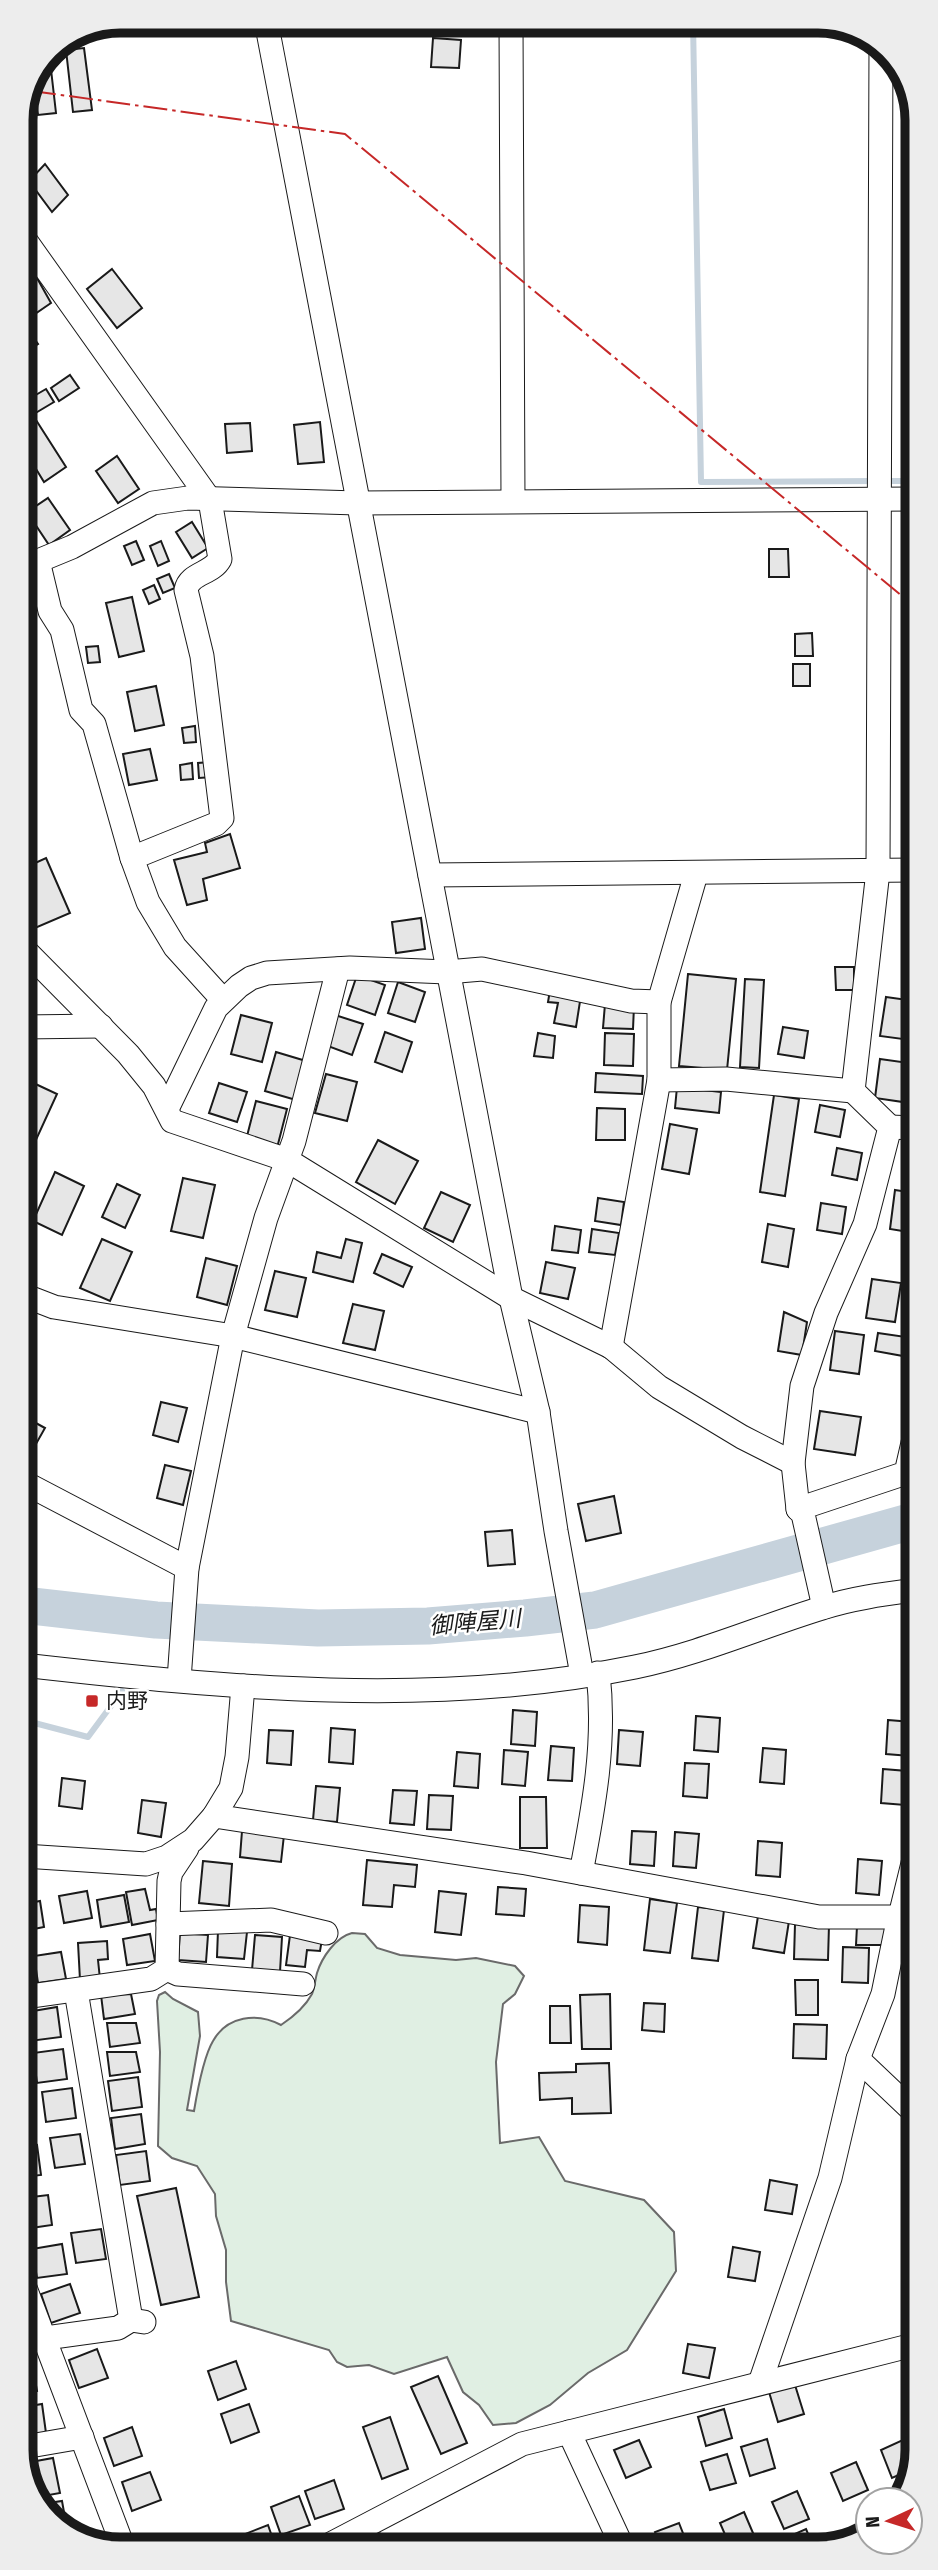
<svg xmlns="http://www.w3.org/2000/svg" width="938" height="2570" font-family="'Fira Sans Condensed','Noto Sans JP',sans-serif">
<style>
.green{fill:#e0efe3;stroke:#6a6a6a;stroke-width:2}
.water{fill:#c6d2dc;stroke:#6a6a6a;stroke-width:2}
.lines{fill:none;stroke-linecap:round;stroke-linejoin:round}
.stream{stroke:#c6d2dc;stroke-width:6}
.river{stroke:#c6d2dc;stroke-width:37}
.building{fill:#e6e6e6;stroke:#1a1a1a;stroke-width:2}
.minor-casing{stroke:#1a1a1a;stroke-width:25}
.minor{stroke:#fff;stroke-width:23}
.power{stroke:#c62828;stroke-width:2;stroke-dasharray:24 5 3.5 5;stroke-linecap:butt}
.poi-dot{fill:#c62828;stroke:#fff;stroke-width:2.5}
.labels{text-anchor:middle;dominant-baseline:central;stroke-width:5;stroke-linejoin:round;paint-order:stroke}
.poi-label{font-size:21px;fill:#1a1a1a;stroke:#fff;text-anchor:start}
.water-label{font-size:23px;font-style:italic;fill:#1a1a1a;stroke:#fff}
.rim{fill:none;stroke:#1a1a1a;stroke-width:9}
</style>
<rect width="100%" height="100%" fill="#fff"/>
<g class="green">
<path d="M 352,1933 L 365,1934 L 377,1948 L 400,1955 L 456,1960 L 476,1958 L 515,1966 L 524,1976 L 515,1994 L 503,2004 L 496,2062 L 500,2143 L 539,2137 L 565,2181 L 644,2200 L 674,2232 L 676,2271 L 627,2350 L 588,2373 L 550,2405 L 516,2423 L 493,2425 L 479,2405 L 463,2392 L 447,2357 L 394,2374 L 369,2365 L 347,2367 L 337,2362 L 329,2350 L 231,2321 L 226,2282 L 226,2250 L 216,2216 L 215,2194 L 197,2166 L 172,2158 L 158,2146 L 160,2052 L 157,2001 L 159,1995 L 165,1992 L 173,1999 L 198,2012 L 200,2036 L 187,2110 L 194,2111 C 197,2093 204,2056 213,2041 C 227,2016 257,2012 281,2025 C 293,2017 305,2007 312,1994 C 315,1987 315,1980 317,1973 C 322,1957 336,1937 352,1933 Z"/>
<polygon points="377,2530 385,2539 389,2548 346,2548"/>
</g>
<polygon class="water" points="916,1513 916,1530 831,1552 823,1538"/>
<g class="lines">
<g class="stream">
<polyline points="693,21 701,482 874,481"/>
<polyline points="96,31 198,21"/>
<polyline points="885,481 914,481"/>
<polyline points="23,1720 88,1737 122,1691"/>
</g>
<polyline class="river" points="23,1605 156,1620 318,1628 428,1626 525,1618 595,1610 916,1520"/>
</g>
<g class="building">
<polygon points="433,38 461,40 459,68 431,67"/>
<polygon points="84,48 92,110 73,112 66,50"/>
<polygon points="49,52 56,113 38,115 35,85"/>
<polygon points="45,164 68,195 52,212 29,181"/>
<polygon points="112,269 142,308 117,328 87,289"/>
<polygon points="37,278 51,303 29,318 21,304 21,287"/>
<polygon points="21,320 38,344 22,355"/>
<polygon points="70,375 79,388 59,401 51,388"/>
<polygon points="46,389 54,402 22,421 22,403"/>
<polygon points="36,420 66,467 44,482 22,446 22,430"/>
<polygon points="320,422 324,462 298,464 294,425"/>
<polygon points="250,423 252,451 227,453 225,424"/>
<polygon points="117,456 139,489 118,503 96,471"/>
<polygon points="48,498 70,530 49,545 27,512"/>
<polygon points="192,522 208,548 192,558 176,532"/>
<polygon points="136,541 144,560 132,565 124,546"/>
<polygon points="161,541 169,561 158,566 150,546"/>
<polygon points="769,549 788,549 789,577 769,577"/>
<polygon points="169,574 175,588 163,593 157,579"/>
<polygon points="154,585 160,599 149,604 143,590"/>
<polygon points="132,597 144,651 119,657 106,603"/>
<polygon points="812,633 813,656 795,656 795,634"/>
<polygon points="98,646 100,662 88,663 86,647"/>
<rect x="793" y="664" width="17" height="22"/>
<polygon points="156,686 164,725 135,731 127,692"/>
<polygon points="195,726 196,742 184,743 182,728"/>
<polygon points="150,749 157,780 129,785 123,754"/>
<polygon points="210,762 212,777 199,778 198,763"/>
<polygon points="192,763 193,779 181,780 180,765"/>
<polygon points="230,834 240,868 203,879 207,900 187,905 174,860 207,852 205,843"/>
<polygon points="46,858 70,913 28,931 22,918 22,869"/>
<polygon points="421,918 425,949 396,953 392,922"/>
<polygon points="914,921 915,921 915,949 910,949"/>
<polygon points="835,967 854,967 854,990 836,990"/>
<polygon points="909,972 915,972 915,992 907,991"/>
<polygon points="688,974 736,979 727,1070 679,1066"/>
<polygon points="357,975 385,985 375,1015 347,1005"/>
<polygon points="745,979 764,980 759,1068 740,1067"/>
<polygon points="398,982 425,992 415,1022 388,1013"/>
<polygon points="550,990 581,995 576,1027 554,1023 558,1003 548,1002"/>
<polygon points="886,997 915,1001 910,1040 880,1036"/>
<polygon points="605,1004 634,1006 633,1029 603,1028"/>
<polygon points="241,1015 272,1023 262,1062 231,1054"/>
<polygon points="335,1015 363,1024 352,1055 325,1045"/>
<polygon points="783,1027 808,1031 804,1058 778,1054"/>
<polygon points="385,1032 412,1042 402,1072 375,1062"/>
<polygon points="538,1033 555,1036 553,1058 534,1056"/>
<polygon points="605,1033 634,1034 633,1066 604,1065"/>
<polygon points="276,1052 306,1061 296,1100 265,1091"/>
<polygon points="880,1059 909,1063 903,1102 875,1098"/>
<polygon points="596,1073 643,1076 642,1094 595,1092"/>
<polygon points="326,1074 357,1082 347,1121 315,1113"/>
<polygon points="27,1080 57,1094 35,1142 23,1137 23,1091"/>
<polygon points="219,1083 247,1092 237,1122 209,1113"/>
<polygon points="677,1087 721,1092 719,1113 675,1108"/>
<polygon points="774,1095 799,1099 785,1196 760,1192"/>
<polygon points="256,1101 287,1109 277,1148 246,1140"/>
<polygon points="820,1105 845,1110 840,1137 815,1132"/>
<polygon points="597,1108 625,1109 625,1140 596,1140"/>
<polygon points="670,1124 697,1129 689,1174 662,1169"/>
<polygon points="378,1140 418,1161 395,1204 356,1182"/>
<polygon points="837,1148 862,1153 857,1180 832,1175"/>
<polygon points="23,1150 30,1154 23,1171"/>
<polygon points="55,1172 84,1186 62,1235 33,1221"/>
<polygon points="183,1178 215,1185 203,1238 171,1231"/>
<polygon points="117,1184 140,1195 125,1228 102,1217"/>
<polygon points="895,1190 915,1193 915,1233 890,1229"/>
<polygon points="441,1192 470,1205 453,1242 424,1228"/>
<polygon points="598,1198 624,1202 621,1225 595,1221"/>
<polygon points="821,1203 846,1207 842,1234 817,1230"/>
<polygon points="768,1224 794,1229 788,1267 762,1262"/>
<polygon points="555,1226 581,1230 578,1253 552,1250"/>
<polygon points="592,1229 619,1233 615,1255 589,1252"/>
<polygon points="102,1239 132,1252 110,1301 80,1288"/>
<polygon points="346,1239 362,1243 353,1282 313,1272 317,1252 341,1258"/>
<polygon points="382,1254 412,1267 403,1287 374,1273"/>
<polygon points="206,1258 237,1266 227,1305 197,1297"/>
<polygon points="546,1262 575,1268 568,1299 540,1293"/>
<polygon points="275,1271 306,1278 297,1317 265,1310"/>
<polygon points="872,1279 901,1283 895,1322 866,1318"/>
<polygon points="353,1304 384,1311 375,1350 343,1343"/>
<polygon points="784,1312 807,1322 802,1355 778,1351"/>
<polygon points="835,1331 864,1335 859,1374 830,1370"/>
<polygon points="878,1333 906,1337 903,1356 875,1351"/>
<polygon points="161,1402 187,1408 178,1442 153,1435"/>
<polygon points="820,1411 861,1417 855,1455 814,1449"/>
<polygon points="23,1416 45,1428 28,1458 23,1456"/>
<polygon points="165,1465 191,1471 183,1505 157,1498"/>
<polygon points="614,1496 621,1533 586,1541 578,1504"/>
<polygon points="512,1530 515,1564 488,1566 485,1532"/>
<polygon points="513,1710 537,1712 535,1746 511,1744"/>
<polygon points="696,1716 720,1718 718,1752 694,1750"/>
<polygon points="888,1720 912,1722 910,1756 886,1754"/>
<polygon points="331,1728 355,1730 353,1764 329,1762"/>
<polygon points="269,1730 293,1731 291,1765 267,1763"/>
<polygon points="619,1730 643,1732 640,1766 617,1764"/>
<polygon points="23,1738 30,1740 26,1758 23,1758"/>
<polygon points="551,1746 574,1748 572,1781 548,1780"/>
<polygon points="763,1748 786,1750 784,1784 760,1782"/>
<polygon points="504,1750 528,1752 525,1786 502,1784"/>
<polygon points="457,1752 480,1754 478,1788 454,1786"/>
<polygon points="685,1763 709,1764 707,1798 683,1796"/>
<polygon points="883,1769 907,1771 905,1805 881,1803"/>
<polygon points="62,1778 85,1781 82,1809 59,1806"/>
<polygon points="316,1786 340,1788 337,1822 313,1820"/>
<polygon points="393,1790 417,1791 414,1825 390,1823"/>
<polygon points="429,1795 453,1796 451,1830 427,1829"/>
<polygon points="520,1797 546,1797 547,1848 520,1848"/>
<polygon points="142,1800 166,1803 161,1837 138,1833"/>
<polygon points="242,1831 284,1835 281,1862 240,1857"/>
<polygon points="632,1831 656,1832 654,1866 630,1864"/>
<polygon points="675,1832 699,1834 696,1868 673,1866"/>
<polygon points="758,1841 782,1843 780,1877 756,1875"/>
<polygon points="858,1859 882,1861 879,1895 856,1893"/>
<polygon points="367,1860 417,1865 415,1887 394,1885 392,1907 363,1905"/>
<polygon points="203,1861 232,1864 229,1906 199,1903"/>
<polygon points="498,1887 526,1889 524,1916 496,1914"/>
<polygon points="145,1889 150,1910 156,1909 158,1920 132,1925 126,1892"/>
<polygon points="87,1891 92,1918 64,1923 59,1896"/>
<polygon points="439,1891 466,1894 461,1935 435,1932"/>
<polygon points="124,1895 129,1922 101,1927 97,1900"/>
<polygon points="650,1899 677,1903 670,1953 644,1950"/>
<polygon points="40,1901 44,1927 24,1931 24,1904"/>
<polygon points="580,1905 609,1907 607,1945 578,1942"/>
<polygon points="698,1907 724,1910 718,1961 692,1958"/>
<polygon points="758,1916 789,1921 784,1953 753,1948"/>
<polygon points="795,1924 829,1925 828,1960 794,1959"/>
<polygon points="857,1926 889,1926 889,1945 856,1945"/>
<polygon points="218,1930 247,1932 244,1959 217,1957"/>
<polygon points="180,1933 208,1935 206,1962 178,1960"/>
<rect x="907" y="1933" width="9" height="55"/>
<polygon points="150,1934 155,1961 127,1965 123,1939"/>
<polygon points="255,1935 282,1937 280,1972 252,1970"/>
<polygon points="290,1935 322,1939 320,1951 307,1950 305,1967 286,1965"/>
<polygon points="107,1941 108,1959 98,1960 100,1979 80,1980 78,1943"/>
<polygon points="843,1947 869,1948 868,1983 842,1982"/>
<polygon points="61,1952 66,1979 38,1983 34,1956"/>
<polygon points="795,1980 818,1980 818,2015 796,2015"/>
<polygon points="131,1994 135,2014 104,2019 101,1995"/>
<polygon points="610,1994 611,2049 582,2049 580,1995"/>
<polygon points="644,2003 665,2004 664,2032 642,2030"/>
<polygon points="550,2006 570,2006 571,2043 550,2043"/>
<polygon points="57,2007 61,2037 30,2041 27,2012"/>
<polygon points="107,2023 136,2023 140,2043 110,2047"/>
<polygon points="794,2024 827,2025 826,2059 793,2058"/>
<polygon points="63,2049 67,2079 37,2083 33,2053"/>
<polygon points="107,2052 136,2052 140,2072 110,2076"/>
<polygon points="609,2063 611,2113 572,2114 572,2098 540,2100 539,2073 576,2072 576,2064"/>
<polygon points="138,2077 142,2107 112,2111 108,2081"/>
<polygon points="72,2088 76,2118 46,2122 42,2092"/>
<polygon points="24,2102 30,2131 24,2132"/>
<polygon points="141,2114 145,2144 115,2149 111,2118"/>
<polygon points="80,2134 85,2164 55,2168 50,2138"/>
<polygon points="37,2145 41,2175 24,2177 24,2147"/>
<polygon points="146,2151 150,2181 120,2185 116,2155"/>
<polygon points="770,2180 797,2185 792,2214 765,2210"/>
<polygon points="176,2188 199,2297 161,2305 137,2196"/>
<polygon points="48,2195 52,2225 24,2229 24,2198"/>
<polygon points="101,2229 106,2259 76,2263 71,2233"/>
<polygon points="62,2244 67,2274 37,2278 32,2249"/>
<polygon points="733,2247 760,2252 755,2281 728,2277"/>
<polygon points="70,2284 80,2313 51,2323 41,2294"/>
<polygon points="688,2344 715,2348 709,2378 683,2373"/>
<polygon points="97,2349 108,2378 79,2388 69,2360"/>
<polygon points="236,2361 246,2389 218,2400 208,2371"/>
<polygon points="32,2362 37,2391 24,2394 24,2364"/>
<polygon points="438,2376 467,2443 441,2454 411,2387"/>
<polygon points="795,2385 804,2414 778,2422 769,2392"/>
<polygon points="42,2404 46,2433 24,2437 24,2407"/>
<polygon points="249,2404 259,2432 231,2443 221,2414"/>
<polygon points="724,2409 732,2438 706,2446 698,2417"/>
<polygon points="390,2417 408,2469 382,2479 363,2427"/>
<polygon points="132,2427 142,2456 114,2466 104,2438"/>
<polygon points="767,2439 775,2468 750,2476 741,2447"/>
<polygon points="905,2439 914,2459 910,2470 892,2478 881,2450"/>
<polygon points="639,2440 651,2467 626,2478 614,2450"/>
<polygon points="727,2454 736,2483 710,2490 701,2462"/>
<polygon points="53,2458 60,2493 38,2497 29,2483 25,2463"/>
<polygon points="856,2462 868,2490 843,2501 831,2473"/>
<polygon points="150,2472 161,2500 132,2511 122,2482"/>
<polygon points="334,2480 344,2509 315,2519 305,2491"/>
<polygon points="797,2491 809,2519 784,2529 772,2502"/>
<polygon points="299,2496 310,2525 281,2535 271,2507"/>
<polygon points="62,2501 67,2529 55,2525 42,2504"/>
<polygon points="744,2512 756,2540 742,2546 730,2546 720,2523"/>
<polygon points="679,2523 688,2546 660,2546 655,2532"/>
<polygon points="268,2525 276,2548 244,2548 240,2536"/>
<polygon points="806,2529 813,2546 784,2546 781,2540"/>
<polygon points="166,2539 169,2549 139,2549"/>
<polygon points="227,2541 230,2548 207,2548"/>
</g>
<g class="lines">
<g class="minor-casing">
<g id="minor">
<polyline points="266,21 511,1298 538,1412 556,1531 582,1675"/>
<polyline points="511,21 513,501"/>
<path d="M 21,234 L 210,500 L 220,559 C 212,574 189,573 186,590 L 202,656 L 222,818 L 216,824 L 132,858 L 148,902 L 175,947 L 223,1000"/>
<polyline points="38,561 50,611 62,630 81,710 94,724 132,858"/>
<polyline points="22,562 38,561 72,547 153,503 188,498 358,503 914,499"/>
<polyline points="430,875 915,870"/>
<polyline points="22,947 128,1054 154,1086 172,1121 287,1160 511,1298 611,1347 659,1387 742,1437 793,1463"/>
<polyline points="22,1027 101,1026"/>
<polyline points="659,1080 726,1079 853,1091"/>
<polyline points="167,1109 216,1008 239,986 251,978 267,973 350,968 447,972 482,969 631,1001 659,1002"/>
<polyline points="890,1127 915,1128"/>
<polyline points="23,1295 54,1307 233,1336 538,1412"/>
<polyline points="611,1347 659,1080 659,1002 696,874"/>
<polyline points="23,1482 187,1568"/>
<polyline points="798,1509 793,1463 802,1386 826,1313 865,1224 890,1127 853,1091 878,871 881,45"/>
<polyline points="824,1607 803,1514 798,1509 906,1473 915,1434"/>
<path d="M 23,1665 C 225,1688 435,1708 635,1667 C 699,1654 760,1627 822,1608 C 852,1598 885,1594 916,1590"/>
<polyline points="179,1680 187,1568 233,1336 266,1218 294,1141 338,969"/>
<polyline points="214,1816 526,1863 819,1917 916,1917"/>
<polyline points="24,1856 146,1864 167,1857 193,1840 214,1816 231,1788 237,1757 243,1686"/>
<path d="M 581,1873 C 594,1806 606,1741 598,1673"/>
<polyline points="900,1916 916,1851"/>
<polyline points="168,1924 271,1920 326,1933"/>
<polyline points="167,1969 178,1974 303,1984"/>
<polyline points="76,1991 131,2320"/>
<polyline points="24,1997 151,1979 167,1969 169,1881 171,1872 187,1848"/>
<polyline points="858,2059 916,2114"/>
<polyline points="24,2285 124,2549"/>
<polyline points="24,2341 118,2328 131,2320 144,2322"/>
<polyline points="760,2383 830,2178 858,2059 883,1994 897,1926 916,1900"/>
<polyline points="569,2432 622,2546"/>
<polyline points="24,2447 82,2437"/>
<polyline points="323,2548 522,2444 917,2344"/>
</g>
</g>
<use href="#minor" class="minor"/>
<polyline class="power" points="32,91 345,134 914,606"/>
</g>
<rect class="poi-dot" x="85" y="1694" width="14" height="14" rx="3.5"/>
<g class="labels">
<g class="poi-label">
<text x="106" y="1701">内野</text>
</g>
<g class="water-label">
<text transform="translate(475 1622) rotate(-5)">御陣屋川</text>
</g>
</g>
<path d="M0 0H938V2570H0ZM120 33H818A87 87 0 0 1 905 120V2450A87 87 0 0 1 818 2537H120A87 87 0 0 1 33 2450V120A87 87 0 0 1 120 33Z" fill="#ededed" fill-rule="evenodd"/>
<path class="rim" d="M120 33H818A87 87 0 0 1 905 120V2450A87 87 0 0 1 818 2537H120A87 87 0 0 1 33 2450V120A87 87 0 0 1 120 33Z"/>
<g transform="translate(889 2521) rotate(266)"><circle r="33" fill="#ffffff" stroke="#a3a3a3" stroke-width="2"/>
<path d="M0-5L12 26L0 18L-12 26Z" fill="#c62828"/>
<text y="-10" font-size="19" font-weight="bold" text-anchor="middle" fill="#1a1a1a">N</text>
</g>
</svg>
